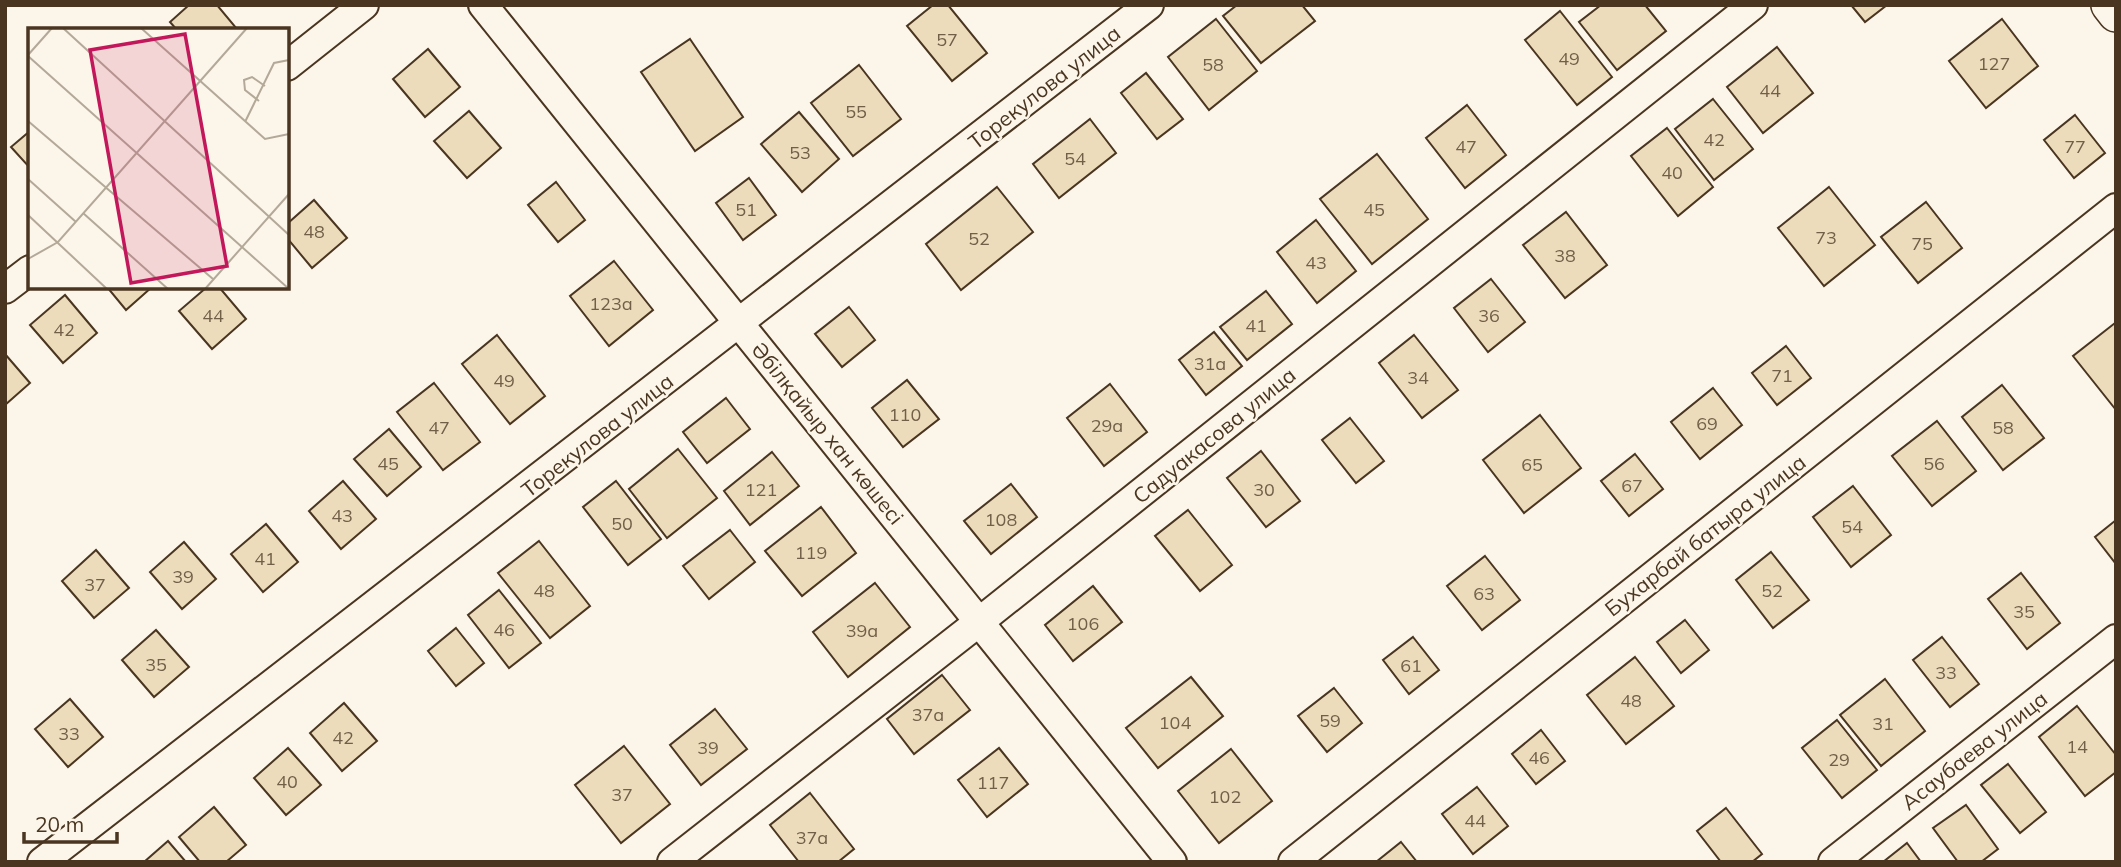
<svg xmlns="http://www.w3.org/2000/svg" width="2121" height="867" font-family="Mulish,sans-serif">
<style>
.building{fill:#ecdcbc;stroke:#4a3520;stroke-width:2}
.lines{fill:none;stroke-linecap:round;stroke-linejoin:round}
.minor-casing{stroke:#4a3520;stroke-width:32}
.tertiary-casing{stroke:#4a3520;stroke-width:38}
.minor{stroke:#fbf6e9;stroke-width:28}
.tertiary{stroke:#fbf6e9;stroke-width:35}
.labels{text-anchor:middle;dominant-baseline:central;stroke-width:5;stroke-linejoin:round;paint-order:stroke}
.number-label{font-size:18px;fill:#725f47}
.street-label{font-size:21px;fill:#4a3520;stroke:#fbf6e9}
.inset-road{fill:none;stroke:#b4a999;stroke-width:2}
.view{fill:#c2185b;fill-opacity:0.15;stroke:#c2185b;stroke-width:3.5}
.inset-edge{fill:none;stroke:#4a3520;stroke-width:3.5}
</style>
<rect width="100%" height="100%" fill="#fbf6e9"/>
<g class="building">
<polygon points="189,5 217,5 237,29 177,30 170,22"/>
<polygon points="933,5 948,5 987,53 952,81 907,26"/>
<polygon points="1237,5 1302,5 1315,21 1261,63 1223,16"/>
<polygon points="1601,5 1645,5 1666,31 1617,70 1579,22"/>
<polygon points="1851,5 1887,5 1865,22"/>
<polygon points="1560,11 1612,77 1577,105 1525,40"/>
<polygon points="1216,19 1257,71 1209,110 1168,57"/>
<polygon points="2002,19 2038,66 1986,108 1949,61"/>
<polygon points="690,39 743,117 695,151 641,72"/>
<polygon points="1777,47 1813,93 1763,133 1727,87"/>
<polygon points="428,49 460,87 425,117 393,79"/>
<polygon points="859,65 901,119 853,156 811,103"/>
<polygon points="1146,73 1183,119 1157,139 1121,93"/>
<polygon points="1713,99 1753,149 1714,180 1675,129"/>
<polygon points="1467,105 1506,155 1465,188 1426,138"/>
<polygon points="469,111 501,148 467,178 434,141"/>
<polygon points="799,112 839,159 802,192 761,144"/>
<polygon points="2075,115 2105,153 2074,178 2044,140"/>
<polygon points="1090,119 1116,153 1059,198 1033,164"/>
<polygon points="1667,128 1713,187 1678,216 1631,156"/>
<polygon points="30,131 30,168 11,147"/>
<polygon points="1377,154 1428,219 1372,264 1320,199"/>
<polygon points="749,178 776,215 743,240 716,203"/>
<polygon points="556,182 585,220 558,242 528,205"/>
<polygon points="997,187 1033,232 961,290 926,244"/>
<polygon points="1829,187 1875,245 1824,286 1778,228"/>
<polygon points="314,200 347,238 312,268 287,238 287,224"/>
<polygon points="1926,202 1962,248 1918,283 1881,237"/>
<polygon points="1566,212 1607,265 1565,298 1523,245"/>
<polygon points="1316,220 1356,271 1317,303 1277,252"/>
<polygon points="614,261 653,310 609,346 570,296"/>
<polygon points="1491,279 1525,322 1488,352 1454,308"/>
<polygon points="107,287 152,287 126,310"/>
<polygon points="207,287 219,287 246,319 212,349 179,311"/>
<polygon points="1266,291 1292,324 1247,360 1220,327"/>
<polygon points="65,295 97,333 63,363 30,325"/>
<polygon points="849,307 875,340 842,367 815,334"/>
<polygon points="2115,323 2116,324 2116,410 2073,356"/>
<polygon points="1214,332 1242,366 1206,395 1179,360"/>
<polygon points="497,335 545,396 510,424 462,364"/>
<polygon points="1414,335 1458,390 1422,418 1379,363"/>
<polygon points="1786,346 1811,378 1777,405 1752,373"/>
<polygon points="5,354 30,383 5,405"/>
<polygon points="907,380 939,419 903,447 872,408"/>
<polygon points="434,383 480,442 443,470 397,412"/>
<polygon points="1110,384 1147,432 1104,466 1067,418"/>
<polygon points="2002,385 2044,438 2003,470 1962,417"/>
<polygon points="1713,388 1742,425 1700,459 1671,422"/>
<polygon points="726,398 750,429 707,463 683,432"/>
<polygon points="1540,415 1581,468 1524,513 1483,460"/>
<polygon points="1350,418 1384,461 1356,483 1322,440"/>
<polygon points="1937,421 1976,471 1932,506 1892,456"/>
<polygon points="389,429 421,467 387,496 354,459"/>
<polygon points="678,449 717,498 667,538 629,489"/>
<polygon points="1261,451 1300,501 1266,527 1227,478"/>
<polygon points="772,452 799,486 750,525 724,491"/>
<polygon points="1635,454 1663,489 1629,516 1601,481"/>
<polygon points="343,481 376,519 341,549 309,511"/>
<polygon points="616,481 661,539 628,565 583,507"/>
<polygon points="1011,484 1037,517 991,554 964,521"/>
<polygon points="1853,486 1891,535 1851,567 1813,517"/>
<polygon points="821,507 856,553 802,596 765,551"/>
<polygon points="1188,510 1232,565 1200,591 1155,536"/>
<polygon points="2116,520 2116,564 2095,537"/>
<polygon points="266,524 298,562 263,592 231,554"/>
<polygon points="730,530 755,562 709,599 683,566"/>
<polygon points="539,541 590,606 550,638 498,573"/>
<polygon points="184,542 216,579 182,609 150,572"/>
<polygon points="96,550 129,588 94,618 62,581"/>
<polygon points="1771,552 1809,600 1773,628 1736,580"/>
<polygon points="1485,556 1520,600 1482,630 1447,586"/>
<polygon points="2021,573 2060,623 2027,649 1988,599"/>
<polygon points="875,583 910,627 848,677 813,632"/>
<polygon points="1093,586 1122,622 1073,661 1045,625"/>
<polygon points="499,590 541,643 509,668 468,615"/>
<polygon points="1685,620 1709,650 1681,673 1657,642"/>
<polygon points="456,628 484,663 456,686 428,651"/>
<polygon points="156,630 189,667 154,697 122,660"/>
<polygon points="1413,637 1439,670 1409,694 1383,660"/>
<polygon points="1942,637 1979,684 1950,707 1913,660"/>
<polygon points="1635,657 1674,706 1626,744 1587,695"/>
<polygon points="942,675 970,710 914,754 887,719"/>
<polygon points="1191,677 1223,716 1158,768 1126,728"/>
<polygon points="1885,679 1925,731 1881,766 1840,715"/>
<polygon points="1334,688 1362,723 1327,752 1298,716"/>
<polygon points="70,699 103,737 68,767 35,729"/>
<polygon points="344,703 377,741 342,771 310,733"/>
<polygon points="2077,706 2116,755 2116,772 2085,796 2039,737"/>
<polygon points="715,709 747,749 701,785 670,745"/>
<polygon points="1837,720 1877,770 1842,798 1802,748"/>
<polygon points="1541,730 1565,761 1536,784 1512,754"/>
<polygon points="624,746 670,804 621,843 575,785"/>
<polygon points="288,748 321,785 286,815 254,778"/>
<polygon points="999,748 1028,784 987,817 958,780"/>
<polygon points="1231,749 1272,801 1219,843 1178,791"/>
<polygon points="2008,764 2046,812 2020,833 1981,785"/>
<polygon points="1477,787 1508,826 1473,854 1442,814"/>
<polygon points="810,793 854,849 838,862 799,862 770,825"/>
<polygon points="1966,805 1998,849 1981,862 1958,862 1933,828"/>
<polygon points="214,807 246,845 226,862 200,862 179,837"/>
<polygon points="1726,808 1762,854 1752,862 1721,862 1697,831"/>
<polygon points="168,841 186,862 144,862"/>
<polygon points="1401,842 1417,862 1376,862"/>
<polygon points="1907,843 1921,862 1883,862"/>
</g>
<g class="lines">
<g class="minor-casing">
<g id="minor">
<polyline points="483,5 1172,862"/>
<polyline points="287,66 364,5"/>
<polyline points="5,289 30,270"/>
<polyline points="42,862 1149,5"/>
<polyline points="672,862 979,622 1753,5"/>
<polyline points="1293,862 2116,208"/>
<polyline points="1833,862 2116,639"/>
</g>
</g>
<g class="tertiary-casing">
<polyline id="tertiary" points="2109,5 2116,14"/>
</g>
<use href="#minor" class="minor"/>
<use href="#tertiary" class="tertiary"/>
</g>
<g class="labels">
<g class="number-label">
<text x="947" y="39">57</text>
<text x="1569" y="58">49</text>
<text x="1994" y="63">127</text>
<text x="1213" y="64">58</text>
<text x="1770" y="90">44</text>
<text x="856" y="111">55</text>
<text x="1714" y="139">42</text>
<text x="1466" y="146">47</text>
<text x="2075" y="146">77</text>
<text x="800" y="152">53</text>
<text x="1075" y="158">54</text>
<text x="1672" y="172">40</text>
<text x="746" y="209">51</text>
<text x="1374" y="209">45</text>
<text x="314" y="231">48</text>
<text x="1826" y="237">73</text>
<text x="979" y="238">52</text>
<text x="1922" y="243">75</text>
<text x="1565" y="255">38</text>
<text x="1316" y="262">43</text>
<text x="611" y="303">123а</text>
<text x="213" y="315">44</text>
<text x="1489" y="315">36</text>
<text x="1256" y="325">41</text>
<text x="64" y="329">42</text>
<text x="1210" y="363">31а</text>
<text x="1782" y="375">71</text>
<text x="1418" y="377">34</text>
<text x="504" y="380">49</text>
<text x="905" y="414">110</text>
<text x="1707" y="423">69</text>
<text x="1107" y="425">29а</text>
<text x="439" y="427">47</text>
<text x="2003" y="427">58</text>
<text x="388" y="463">45</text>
<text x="1934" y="463">56</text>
<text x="1532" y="464">65</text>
<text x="1632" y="485">67</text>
<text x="761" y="489">121</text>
<text x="1264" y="489">30</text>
<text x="342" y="515">43</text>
<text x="1001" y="519">108</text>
<text x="622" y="523">50</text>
<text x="1852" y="526">54</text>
<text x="811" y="552">119</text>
<text x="265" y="558">41</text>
<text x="183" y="576">39</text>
<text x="95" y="584">37</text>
<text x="544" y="590">48</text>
<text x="1772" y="590">52</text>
<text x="1484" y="593">63</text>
<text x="2024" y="611">35</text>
<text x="1083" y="623">106</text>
<text x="504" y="629">46</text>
<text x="862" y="630">39а</text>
<text x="156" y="664">35</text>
<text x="1411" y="665">61</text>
<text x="1946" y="672">33</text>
<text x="1631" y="700">48</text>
<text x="928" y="714">37а</text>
<text x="1330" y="720">59</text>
<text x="1175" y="722">104</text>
<text x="1883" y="723">31</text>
<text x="69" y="733">33</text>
<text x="343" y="737">42</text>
<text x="2077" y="746">14</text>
<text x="708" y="747">39</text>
<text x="1539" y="757">46</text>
<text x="1839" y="759">29</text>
<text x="287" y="781">40</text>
<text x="993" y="782">117</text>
<text x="622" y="794">37</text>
<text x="1225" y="796">102</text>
<text x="1475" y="820">44</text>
<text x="812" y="837">37а</text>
</g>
<g class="street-label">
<text transform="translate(1044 87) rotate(-38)">Торекулова улица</text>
<text transform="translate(828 433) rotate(51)">Әбілқайыр хан көшесі</text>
<text transform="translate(597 435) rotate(-38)">Торекулова улица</text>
<text transform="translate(1214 435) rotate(-39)">Садуакасова улица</text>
<text transform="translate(1705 535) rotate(-38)">Бухарбай батыра улица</text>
<text transform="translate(1974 750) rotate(-38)">Асаубаева улица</text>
</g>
</g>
<g transform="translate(28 28)">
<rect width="261" height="261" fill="#fbf6e9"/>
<path class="inset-road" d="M 35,0 L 261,207M 113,0 L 237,111 L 261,106M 0,27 L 24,0M 0,28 L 261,261M 231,73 L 217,62 L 216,52 L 224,49 L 237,58M 0,93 L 185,251M 217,94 L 246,35 L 261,32M 0,151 L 48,194M 55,185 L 140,261M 0,187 L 79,261M 0,231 L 30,214 L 219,0M 177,261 L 261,166"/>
<path class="view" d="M 157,6 L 199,238 L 103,255 L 62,22 Z"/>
<rect width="261" height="261" class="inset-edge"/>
</g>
<rect width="2121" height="867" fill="none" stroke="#4a3520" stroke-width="14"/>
<path d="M24 832v10h93v-10" fill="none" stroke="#4a3520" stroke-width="3.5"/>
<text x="35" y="832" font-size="21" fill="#4a3520" stroke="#fbf6e9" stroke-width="5" paint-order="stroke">20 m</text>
</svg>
